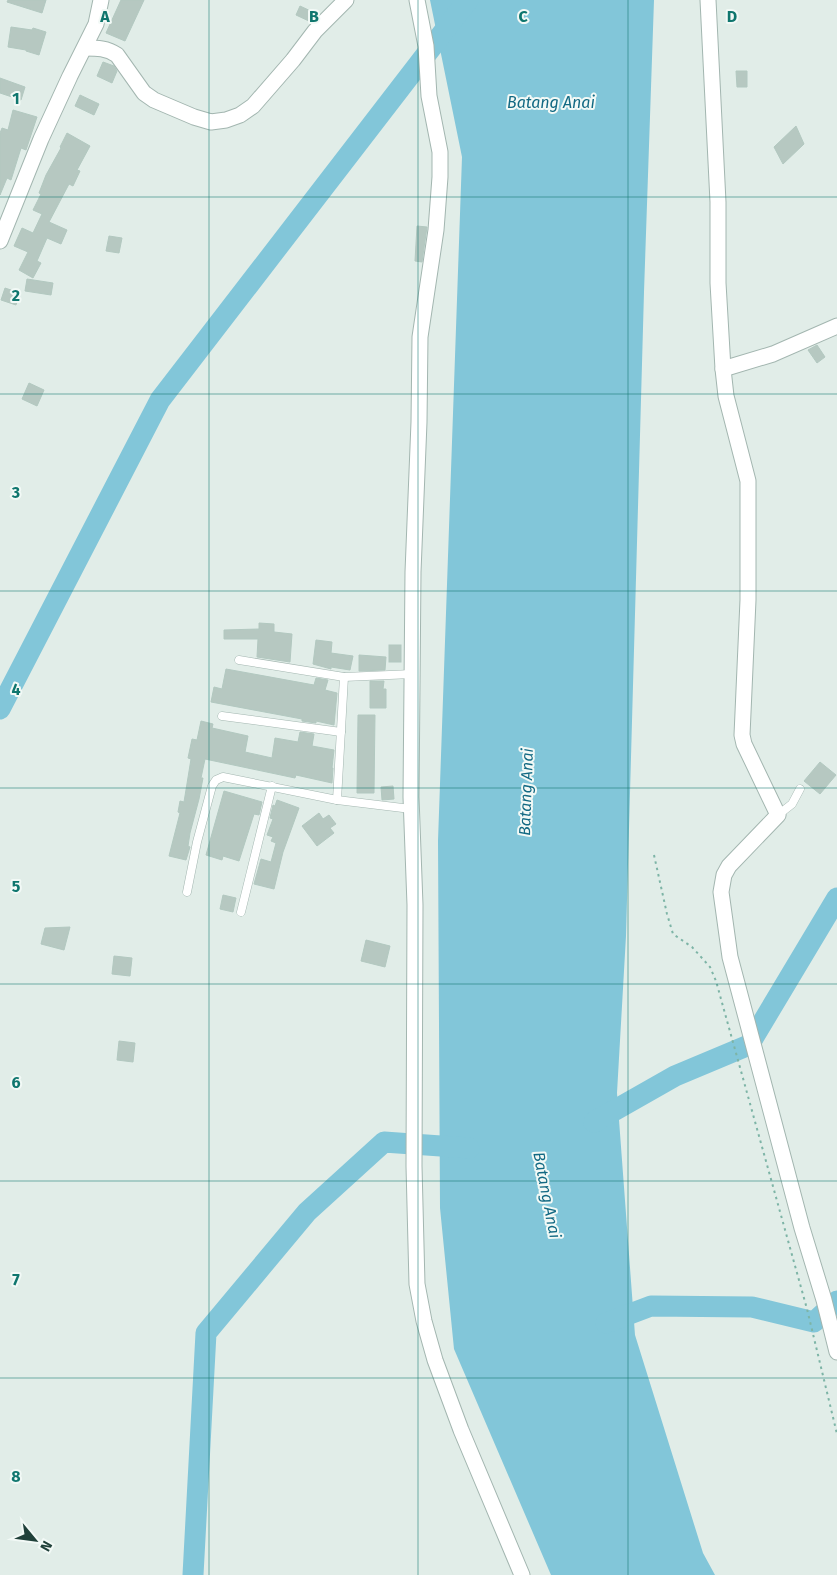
<svg xmlns="http://www.w3.org/2000/svg" width="837" height="1575" font-family="'Fira Sans',sans-serif">
<style>
.water{fill:#82c6d9}
.lines{fill:none;stroke-linecap:round;stroke-linejoin:round}
.river{stroke:#82c6d9;stroke-width:21}
.building{fill:#b6c8c1;stroke:#b2c8c0}
.service-casing{stroke:#a3b6b0;stroke-width:9}
.minor-casing{stroke:#a3b6b0;stroke-width:17}
.tertiary-casing{stroke:#a3b6b0;stroke-width:17}
.path{stroke:#7db4a6;stroke-width:2;stroke-dasharray:2.5 4;stroke-linecap:butt}
.service{stroke:#fff;stroke-width:8}
.minor{stroke:#fff;stroke-width:15}
.tertiary{stroke:#fff;stroke-width:15}
.grid{fill:none;stroke:#0f766e;stroke-width:1;stroke-opacity:0.55}
.labels{text-anchor:middle;dominant-baseline:central;stroke-width:4;stroke-linejoin:round;paint-order:stroke}
.water-label{font-size:16px;font-style:italic;fill:#126983;stroke:#f2f9f6}
.grid-label{font-size:16px;text-anchor:middle;font-weight:bold;fill:#0f766e;stroke:#f2f9f6;stroke-width:4;stroke-linejoin:round;paint-order:stroke}
</style>
<rect width="100%" height="100%" fill="#e1ede8"/>
<polygon class="water" points="430,0 654,0 644,292 626,936 617,1093 635,1335 703,1553 715,1575 551,1575 454,1349 440,1208 438,841 462,157"/>
<g class="lines">
<g class="river">
<polyline points="0,709 160,400 468,0"/>
<polyline points="594,1122 675,1076 749,1045 837,898"/>
<polyline points="606,1323 651,1306 752,1307 814,1322 837,1301"/>
<polyline points="193,1575 206,1333 307,1212 384,1142 469,1148"/>
</g>
</g>
<g class="building">
<polygon points="8,0 46,0 42,13 7,2"/>
<polygon points="121,0 144,0 125,41 106,33"/>
<polygon points="300,6 315,13 311,22 296,15"/>
<polygon points="11,27 32,30 33,28 46,32 39,55 26,51 26,50 8,47"/>
<polygon points="103,62 114,66 117,71 112,83 97,76"/>
<polygon points="736,71 747,71 747,87 737,87"/>
<polygon points="0,78 25,87 21,100 0,93"/>
<polygon points="80,95 99,104 94,115 75,106"/>
<polygon points="13,110 37,117 26,150 21,148 11,180 7,178 0,195 0,133 2,128 8,130"/>
<polygon points="796,126 804,144 783,164 774,147"/>
<polygon points="67,133 90,146 77,170 80,171 73,186 69,184 49,222 67,230 61,244 47,238 37,261 41,263 33,278 19,270 28,252 14,246 22,228 33,233 42,214 33,210 41,194 39,193 46,175 61,148 60,147"/>
<polygon points="417,226 427,227 422,262 415,261"/>
<polygon points="109,236 122,238 119,253 106,251"/>
<polygon points="27,279 53,283 51,295 25,291"/>
<polygon points="5,288 20,293 16,305 1,300"/>
<polygon points="817,345 825,357 817,363 808,350"/>
<polygon points="29,383 44,390 37,406 22,399"/>
<polygon points="259,623 274,624 274,632 292,634 290,662 257,657 258,639 224,639 224,630 259,629"/>
<polygon points="316,640 332,642 331,653 353,656 350,670 331,667 331,669 313,664"/>
<rect x="389" y="645" width="12" height="17"/>
<polygon points="359,655 386,657 385,670 359,671"/>
<polygon points="226,669 314,685 316,678 328,680 325,690 337,693 334,725 316,721 316,723 302,721 302,719 211,702 214,687 222,689"/>
<polygon points="370,681 384,681 383,689 386,689 386,708 370,708"/>
<polygon points="358,715 375,715 374,793 357,793"/>
<polygon points="201,721 213,724 212,728 248,736 245,752 272,758 275,738 298,742 300,732 314,734 312,746 334,750 332,768 333,768 332,783 296,775 295,778 205,759 201,778 203,778 199,799 190,833 188,846 190,847 186,860 169,856 180,813 178,812 180,801 184,802 191,759 188,758 192,739 197,740"/>
<polygon points="820,762 836,775 820,794 804,781"/>
<polygon points="393,786 394,799 382,800 381,787"/>
<polygon points="224,791 262,802 259,815 254,814 239,861 223,856 222,860 206,855"/>
<polygon points="277,800 299,808 283,852 274,889 254,884 261,859 271,862 276,843 271,841 273,837 267,835 273,819 270,818 273,805 275,806"/>
<polygon points="319,813 323,819 329,815 336,824 330,828 334,833 317,846 302,826"/>
<polygon points="223,895 236,898 233,912 220,909"/>
<polygon points="70,927 64,950 41,944 45,928"/>
<polygon points="366,940 390,946 385,967 361,961"/>
<polygon points="114,956 132,958 130,976 112,974"/>
<polygon points="119,1041 135,1043 133,1062 117,1060"/>
</g>
<g class="lines">
<g class="service-casing">
<g id="service">
<polyline points="239,660 344,677 412,674"/>
<polyline points="222,716 341,732"/>
<polyline points="337,800 344,677"/>
<polyline points="778,815 792,804 800,789"/>
<polyline points="187,892 197,842 212,786 216,780 223,777 337,800 411,809"/>
<polyline points="241,912 272,786"/>
</g>
</g>
<g class="minor-casing">
<g id="minor">
<polyline points="708,0 718,202 718,283 723,369 726,396 748,481 748,600 742,735 744,744 778,815 729,866 724,875 721,892 730,957 802,1228 824,1300 837,1352"/>
<path d="M 85,48 C 97,48 107,48 117,55 L 144,93 L 154,100 L 194,117 L 211,122 L 226,120 L 240,115 L 253,106 L 293,60 L 315,31 L 346,0"/>
<polyline points="0,241 41,139 70,76 96,24 101,0"/>
<polyline points="723,369 773,354 837,326"/>
</g>
</g>
<g class="tertiary-casing">
<polyline id="tertiary" points="417,0 426,46 429,96 440,152 440,177 436,230 420,337 419,422 413,572 411,797 415,905 414,1166 417,1284 424,1321 435,1360 461,1430 522,1575"/>
</g>
<polyline class="path" points="654,855 667,914 673,934 692,947 710,967 716,981 807,1309 837,1434"/>
<use href="#service" class="service"/>
<use href="#minor" class="minor"/>
<use href="#tertiary" class="tertiary"/>
</g>
<path class="grid" d="M 209,0 L 209,1575M 418,0 L 418,1575M 628,0 L 628,1575M 0,197 L 837,197M 0,394 L 837,394M 0,591 L 837,591M 0,788 L 837,788M 0,984 L 837,984M 0,1181 L 837,1181M 0,1378 L 837,1378"/>
<g class="labels">
<g class="water-label">
<text x="551" y="102">Batang Anai</text>
<text transform="translate(526 792) rotate(-88)">Batang Anai</text>
<text transform="translate(547 1195) rotate(79)">Batang Anai</text>
</g>
</g>
<g class="grid-label">
<text x="105" y="22">A</text>
<text x="314" y="22">B</text>
<text x="523" y="22">C</text>
<text x="732" y="22">D</text>
<text x="16" y="104">1</text>
<text x="16" y="301">2</text>
<text x="16" y="498">3</text>
<text x="16" y="695">4</text>
<text x="16" y="892">5</text>
<text x="16" y="1088">6</text>
<text x="16" y="1285">7</text>
<text x="16" y="1482">8</text>
</g>
<g transform="translate(35 1540) rotate(119)" stroke="#f2f9f6" stroke-width="4" paint-order="stroke">
<path d="M0-4L9 19L0 12L-9 19Z" fill="#1f4039"/>
<text y="-8" font-size="14" font-weight="bold" text-anchor="middle" fill="#1f4039">N</text>
</g>
</svg>
